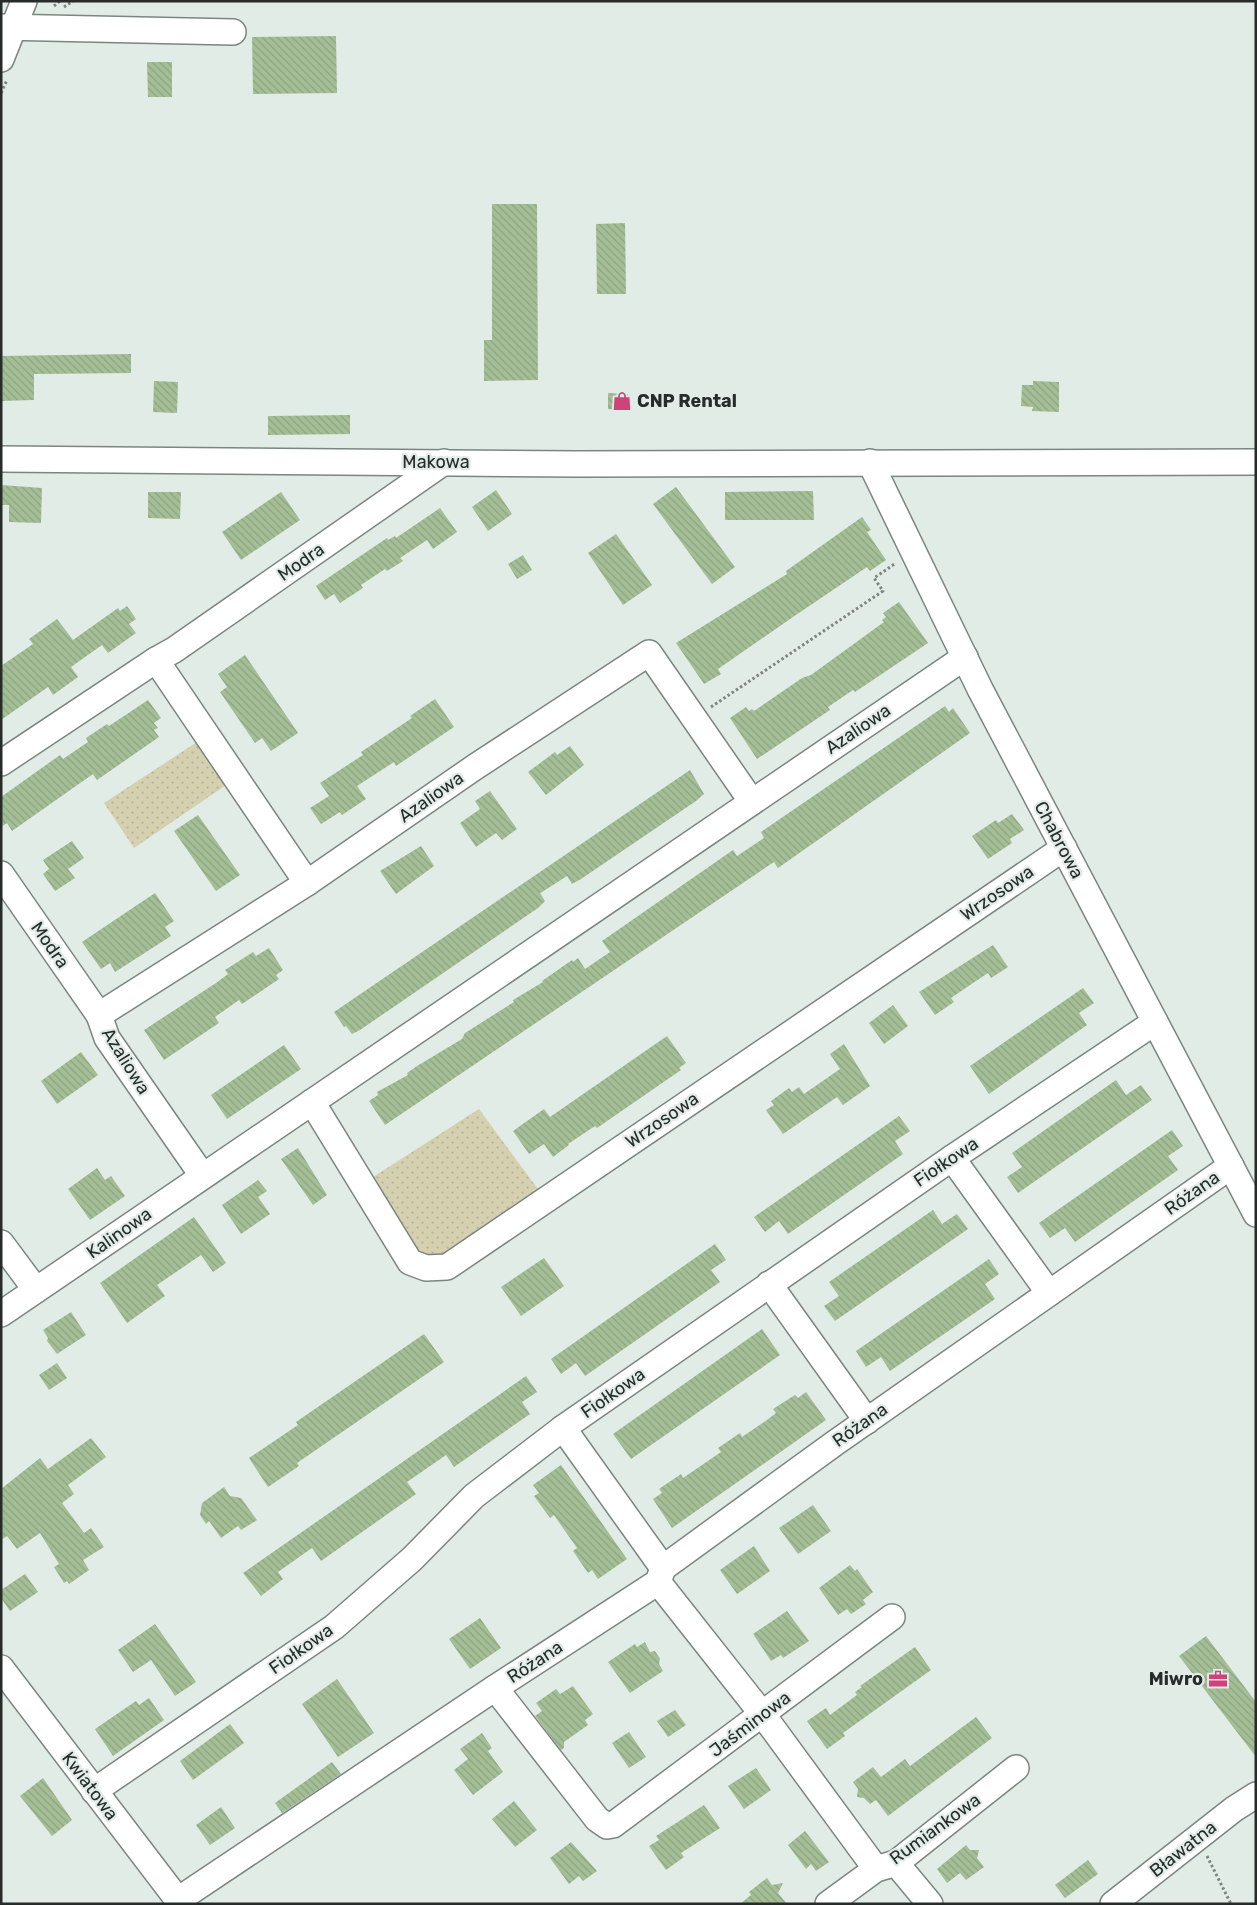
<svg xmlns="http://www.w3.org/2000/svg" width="1257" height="1905" font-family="Rubik,sans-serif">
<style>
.grass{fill:url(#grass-dots)}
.building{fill:url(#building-back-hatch)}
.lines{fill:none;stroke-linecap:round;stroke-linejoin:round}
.minor-casing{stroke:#7b8681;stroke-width:28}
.path{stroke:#7e8581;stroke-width:3;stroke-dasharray:2.5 2.5;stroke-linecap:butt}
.minor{stroke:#fff;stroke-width:25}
.labels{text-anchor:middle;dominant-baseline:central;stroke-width:4.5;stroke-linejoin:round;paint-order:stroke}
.poi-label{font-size:18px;font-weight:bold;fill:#272b29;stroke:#e1ece7;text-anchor:start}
.street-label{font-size:18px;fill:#272b29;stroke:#e1ece7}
</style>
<defs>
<pattern id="grass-dots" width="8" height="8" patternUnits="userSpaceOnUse" patternTransform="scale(1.25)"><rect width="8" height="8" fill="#d5d0af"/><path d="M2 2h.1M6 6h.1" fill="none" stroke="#b7b397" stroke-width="1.8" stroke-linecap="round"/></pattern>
<pattern id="building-back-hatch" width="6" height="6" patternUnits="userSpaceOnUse" patternTransform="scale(1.25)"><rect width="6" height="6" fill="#a4be96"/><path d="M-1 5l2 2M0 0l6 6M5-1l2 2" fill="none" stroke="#8da381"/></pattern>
</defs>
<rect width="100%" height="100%" fill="#e1ece7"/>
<g class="grass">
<polygon points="197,742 229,783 134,848 104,803"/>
<polygon points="479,1109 540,1192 435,1261 415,1257 394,1228 373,1177"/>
</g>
<g class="building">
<polygon points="336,36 337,93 253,94 252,37"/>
<polygon points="147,62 172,62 172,97 148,97"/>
<polygon points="492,204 537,204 538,380 484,381 484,340 492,340"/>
<polygon points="625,223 626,294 597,294 596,224"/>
<polygon points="131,354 131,373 34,374 34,400 1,401 1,356"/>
<polygon points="154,381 178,382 177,413 153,412"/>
<polygon points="1033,381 1059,382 1059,412 1032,411 1033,407 1021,406 1022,385 1033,385"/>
<polygon points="608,393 628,394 627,410 608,409"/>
<polygon points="350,415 350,434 268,435 268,416"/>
<polygon points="1,485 42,488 41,523 9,522 9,505 1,505"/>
<polygon points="676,487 735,567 712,584 653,504"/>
<polygon points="496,490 512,514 488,531 472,507"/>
<polygon points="813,491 814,520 725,520 725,492"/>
<polygon points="148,492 181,492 180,519 148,518"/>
<polygon points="281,492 300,520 241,560 222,532"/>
<polygon points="440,508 457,532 433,549 427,540 400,558 403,561 387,571 385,569 361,585 363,588 340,603 334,594 325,600 316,586 387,538 388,540 395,536 396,538"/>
<polygon points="862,517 871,530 867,532 886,560 870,571 867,567 793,617 718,669 721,674 704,684 676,643 787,574 786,571"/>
<polygon points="616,534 652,585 623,605 588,553"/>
<polygon points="523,555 532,570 517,579 508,564"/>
<polygon points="899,602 928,643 855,692 853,690 828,707 830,710 757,759 730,718 746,707 749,711 752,709 754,711 802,678 811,675 884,622 882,620 886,617 883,613"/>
<polygon points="127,606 136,619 129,624 136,633 108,653 102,645 71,667 78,677 53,695 48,687 1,720 1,666 33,644 29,639 57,619 73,640 118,608 120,611"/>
<polygon points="245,655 298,733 271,751 262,738 255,743 220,692 227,687 218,674"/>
<polygon points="435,699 454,727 396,766 394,762 357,786 366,799 342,815 340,812 321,824 310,808 329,796 320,783 363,755 361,752 412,718 410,716"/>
<polygon points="148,700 161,718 154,723 158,728 154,730 159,737 97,780 93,774 12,831 7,823 1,827 1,797 60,755 63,759 88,742 86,738 107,724 109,726"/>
<polygon points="945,706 949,712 953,708 970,733 788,861 778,868 774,862 385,1125 369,1101 378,1095 377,1092 408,1075 407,1073 417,1066 462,1039 465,1033 514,1002 513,1000 543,982 542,981 572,960 573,962 578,958 585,969 610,952 602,941 733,850 737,856 764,838 761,832"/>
<polygon points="570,746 584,765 546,795 528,772 555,752 557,755"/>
<polygon points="690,770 704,794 696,801 581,879 572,884 567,876 542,892 540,893 545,901 538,908 360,1030 352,1034 346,1026 344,1027 334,1012"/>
<polygon points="490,791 517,829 502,840 496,833 476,847 460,823 480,809 475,801"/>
<polygon points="1012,814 1024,830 1010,839 1012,843 988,859 972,836 996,820 998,823"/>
<polygon points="198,815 240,875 216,891 174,831"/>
<polygon points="72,841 84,858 68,869 75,878 55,891 43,874 49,869 43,860"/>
<polygon points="421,846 434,866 396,894 380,871"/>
<polygon points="155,893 174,921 165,927 171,936 115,972 110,963 101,969 82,942"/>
<polygon points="993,945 1008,967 991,978 988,973 970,985 951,998 954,1002 935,1015 919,992"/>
<polygon points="269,948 283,970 276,975 279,979 242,1004 239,1000 215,1017 219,1023 164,1060 144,1030 216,983 228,974 225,970 253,952 256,956"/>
<polygon points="1083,988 1094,1003 1079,1013 1087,1025 989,1094 970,1066"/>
<polygon points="893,1005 908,1026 884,1044 869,1023"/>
<polygon points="667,1036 686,1063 679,1068 681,1070 597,1128 595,1126 568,1144 569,1145 553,1157 544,1144 529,1154 513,1131 544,1109 550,1117"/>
<polygon points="844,1044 870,1086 843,1105 837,1097 783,1134 766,1110 774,1105 771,1101 789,1088 792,1092 799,1087 804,1094 840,1069 830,1054"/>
<polygon points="284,1045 301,1069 227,1119 211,1095"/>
<polygon points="81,1052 98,1075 57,1104 41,1081"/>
<polygon points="1116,1080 1126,1095 1141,1085 1152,1100 1018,1193 1007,1177 1022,1167 1012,1153"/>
<polygon points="899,1116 910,1131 895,1141 903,1154 788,1234 779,1221 765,1232 754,1217"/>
<polygon points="1172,1130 1183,1146 1168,1156 1178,1170 1075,1242 1065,1228 1050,1238 1039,1223"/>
<polygon points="298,1148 327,1195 313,1205 281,1159"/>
<polygon points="97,1168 105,1180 111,1176 125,1196 90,1220 68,1189"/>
<polygon points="258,1180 267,1191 258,1197 270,1214 241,1234 222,1205"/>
<polygon points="933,1210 942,1224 957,1214 968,1229 835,1321 824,1306 839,1296 829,1282"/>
<polygon points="194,1217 226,1263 213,1272 201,1255 157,1285 165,1296 127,1323 100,1283"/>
<polygon points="715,1244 726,1260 711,1270 720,1282 585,1376 576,1363 561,1374 551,1359"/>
<polygon points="544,1258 564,1286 521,1316 501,1287"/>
<polygon points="989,1259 999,1274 985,1284 995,1299 890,1371 881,1357 866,1367 856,1351"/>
<polygon points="71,1312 86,1335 57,1354 47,1341 48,1338 43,1330"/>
<polygon points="762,1329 780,1355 631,1459 613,1434"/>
<polygon points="424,1334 444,1362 297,1463 299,1466 268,1487 249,1458 298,1425 296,1422"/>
<polygon points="57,1363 67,1378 49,1390 39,1375"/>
<polygon points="526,1376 537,1392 522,1402 530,1414 454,1467 446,1455 407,1482 416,1494 321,1561 312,1548 278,1572 283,1579 261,1596 243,1573"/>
<polygon points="806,1392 826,1420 672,1528 653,1499 662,1493 659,1489 681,1474 683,1478 721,1452 718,1448 740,1433 742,1437 767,1420 776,1413 773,1409 795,1395 798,1398"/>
<polygon points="91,1438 106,1457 68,1485 74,1494 62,1503 84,1533 91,1528 104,1547 83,1560 89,1570 69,1584 67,1581 64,1583 54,1567 59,1564 40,1533 17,1549 7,1536 1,1540 1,1489 40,1458 48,1469"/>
<polygon points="561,1465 627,1559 598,1579 592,1570 588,1573 573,1551 577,1548 563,1528 554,1515 550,1518 534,1496 539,1493 533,1485"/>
<polygon points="224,1487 230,1496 241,1498 257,1520 241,1530 238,1526 221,1538 209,1521 206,1524 200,1515 202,1503"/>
<polygon points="813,1505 831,1531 798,1554 779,1528"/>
<polygon points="754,1546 770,1571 737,1594 720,1570"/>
<polygon points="850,1565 855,1571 857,1569 873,1592 863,1600 866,1604 851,1614 847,1609 838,1615 819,1588"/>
<polygon points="25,1574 38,1592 10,1611 1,1598 1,1590"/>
<polygon points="787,1611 809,1641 783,1658 781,1655 771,1661 753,1634"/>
<polygon points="480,1618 501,1648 470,1669 449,1639"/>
<polygon points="155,1624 196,1682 175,1696 151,1660 133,1672 118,1650"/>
<polygon points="1206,1636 1256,1702 1256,1757 1179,1656"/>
<polygon points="645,1642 650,1652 655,1651 660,1659 659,1664 663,1671 630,1693 608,1662 635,1644 637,1647"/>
<polygon points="915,1647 931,1670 843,1733 845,1736 827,1749 807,1721 826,1708 830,1715 857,1695 855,1692 862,1687 860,1686"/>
<polygon points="337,1679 374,1733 338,1757 302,1704"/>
<polygon points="573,1686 593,1714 585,1720 588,1725 564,1742 564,1748 561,1750 535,1716 542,1711 536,1703 556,1689 560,1694"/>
<polygon points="149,1698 164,1720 113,1756 95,1729 136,1701 139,1705"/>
<polygon points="675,1710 686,1725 668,1737 657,1721"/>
<polygon points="976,1717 992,1738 888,1816 876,1800 870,1804 864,1798 857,1797 858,1789 853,1782 873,1767 881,1777 905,1759 910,1766"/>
<polygon points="230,1724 244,1743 193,1780 180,1761"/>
<polygon points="629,1732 646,1757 629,1768 612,1743"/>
<polygon points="482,1733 492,1748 488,1751 503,1772 473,1795 454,1770 468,1759 460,1749"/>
<polygon points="332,1762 341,1774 282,1813 275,1803"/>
<polygon points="756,1768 771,1790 744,1809 728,1786"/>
<polygon points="43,1778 72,1820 52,1836 20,1796"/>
<polygon points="514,1801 537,1830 515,1847 492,1819"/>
<polygon points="704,1805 720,1828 681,1853 684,1857 666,1870 649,1846 659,1840 656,1836"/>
<polygon points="221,1807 235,1828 210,1845 196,1825"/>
<polygon points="805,1831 829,1862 816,1871 811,1864 806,1869 788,1845"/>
<polygon points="571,1842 597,1871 583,1881 579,1876 569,1884 550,1858"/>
<polygon points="966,1845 970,1850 979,1850 977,1858 984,1867 966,1880 960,1873 947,1883 937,1869"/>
<polygon points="1088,1860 1098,1874 1065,1898 1055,1885"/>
<polygon points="767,1878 772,1885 783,1883 778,1893 787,1904 740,1904 751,1895 749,1892"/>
</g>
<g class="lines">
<g class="minor-casing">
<g id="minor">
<polyline points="1,27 233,32"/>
<polyline points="1,59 24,1"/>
<polyline points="1,459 577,464 1256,462"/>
<polyline points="870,462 980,689 1256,1214"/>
<polyline points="156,660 307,883"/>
<polyline points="1,763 156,660 174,650 444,462"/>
<polyline points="1,874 99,1015"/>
<polyline points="312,1102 410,1262 426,1268 447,1267 1064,848"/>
<polyline points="952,1158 1049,1293"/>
<polyline points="202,1175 107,1038 99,1015 307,883 475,767 649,653 752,802"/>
<polyline points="1,1243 36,1290"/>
<polyline points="769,1284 867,1421"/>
<polyline points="1,1314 965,657"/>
<polyline points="563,1428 663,1568"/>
<polyline points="658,1582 763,1715 876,1869"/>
<polyline points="1,1668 181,1904"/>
<polyline points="495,1688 597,1819 607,1826 613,1825 892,1617"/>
<polyline points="94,1791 334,1627 412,1559 474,1496 563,1428 952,1158 1155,1022"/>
<polyline points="896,1863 930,1904"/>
<polyline points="178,1900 495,1688 658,1582 663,1568 835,1443 1231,1166"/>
<polyline points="828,1904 876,1869 896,1863 1016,1768"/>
<polyline points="1113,1904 1234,1809 1256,1795"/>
</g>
</g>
<g class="path">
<polyline points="54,6 60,1"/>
<polyline points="64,7 73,1"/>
<polyline points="1,93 7,80"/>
<polyline points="711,707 883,591 874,578 896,563"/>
<polyline points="1207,1856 1231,1904"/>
</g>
<use href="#minor" class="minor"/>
</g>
<defs>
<g id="shop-bare" transform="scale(1.5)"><path d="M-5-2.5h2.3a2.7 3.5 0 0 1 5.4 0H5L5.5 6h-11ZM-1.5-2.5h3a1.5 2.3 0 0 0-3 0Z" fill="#ce4379" stroke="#e1ece7" stroke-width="2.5" paint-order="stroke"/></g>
<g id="office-bare" transform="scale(1.5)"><path d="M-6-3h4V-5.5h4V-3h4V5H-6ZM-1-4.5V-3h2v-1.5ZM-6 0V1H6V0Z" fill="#ce4379" stroke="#e1ece7" stroke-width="2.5" paint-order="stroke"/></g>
</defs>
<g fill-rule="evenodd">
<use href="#shop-bare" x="622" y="401"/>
<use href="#office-bare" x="1218" y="1679"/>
</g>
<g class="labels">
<g class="poi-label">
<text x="637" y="401">CNP Rental</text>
<text x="1203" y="1679" text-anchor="end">Miwro</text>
</g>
<g class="street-label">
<text x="436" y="462">Makowa</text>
<text transform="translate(301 562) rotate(-35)">Modra</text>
<text transform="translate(858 729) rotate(-34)">Azaliowa</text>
<text transform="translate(431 797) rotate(-35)">Azaliowa</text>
<text transform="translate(1059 840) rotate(62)">Chabrowa</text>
<text transform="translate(997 893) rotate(-34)">Wrzosowa</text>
<text transform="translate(50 945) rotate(55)">Modra</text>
<text transform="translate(126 1061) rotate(58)">Azaliowa</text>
<text transform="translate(662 1120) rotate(-34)">Wrzosowa</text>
<text transform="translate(946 1162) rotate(-34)">Fiołkowa</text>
<text transform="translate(1192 1193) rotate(-35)">Różana</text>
<text transform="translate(119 1233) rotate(-35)">Kalinowa</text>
<text transform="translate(613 1393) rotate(-35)">Fiołkowa</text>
<text transform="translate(860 1425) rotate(-35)">Różana</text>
<text transform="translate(301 1649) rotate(-35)">Fiołkowa</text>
<text transform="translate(535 1662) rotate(-33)">Różana</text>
<text transform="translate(750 1724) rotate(-37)">Jaśminowa</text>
<text transform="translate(90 1786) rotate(53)">Kwiatowa</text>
<text transform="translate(935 1829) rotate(-36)">Rumiankowa</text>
<text transform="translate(1183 1849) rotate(-38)">Bławatna</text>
</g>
</g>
<rect width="1257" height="1905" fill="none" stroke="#272b29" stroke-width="5"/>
</svg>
